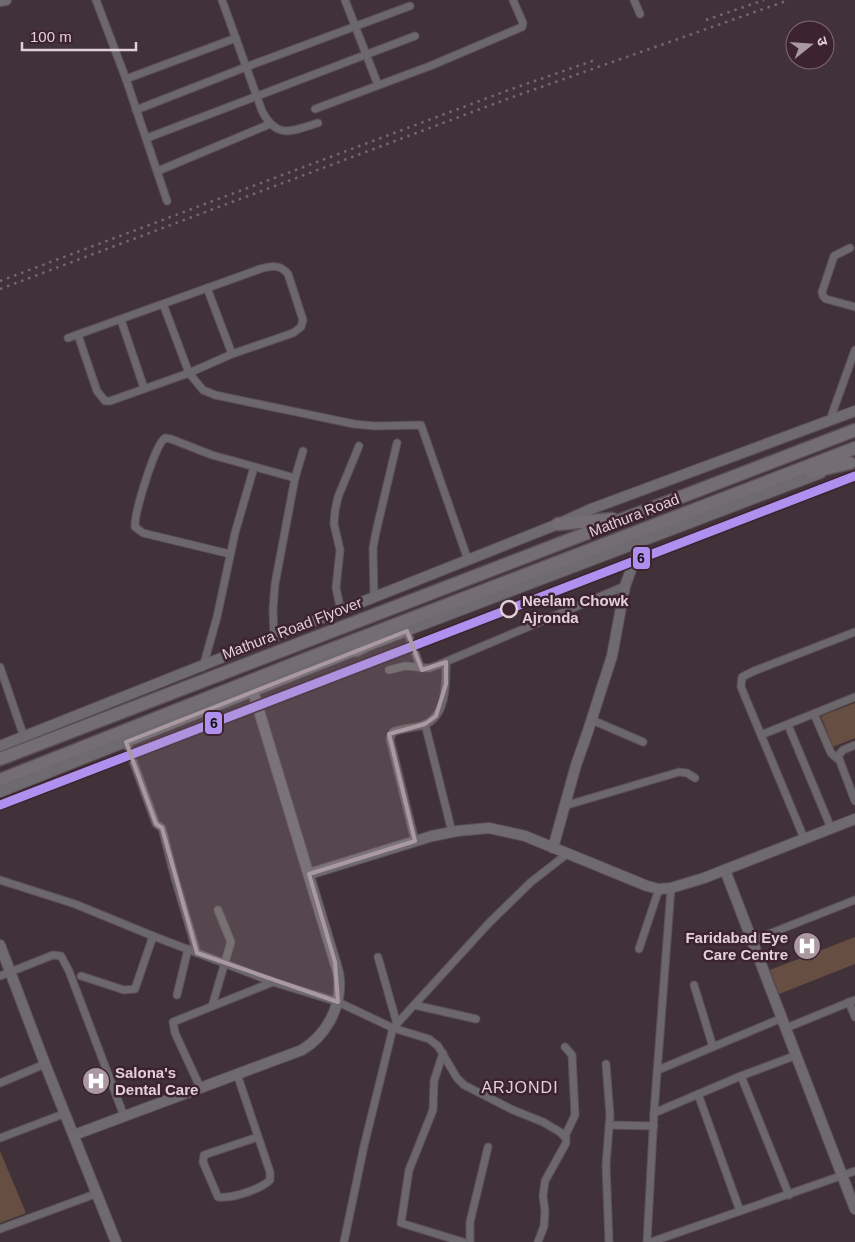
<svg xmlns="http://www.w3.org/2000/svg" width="855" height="1242" font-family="Arial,'Noto Sans Devanagari',sans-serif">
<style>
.green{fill:#664e42}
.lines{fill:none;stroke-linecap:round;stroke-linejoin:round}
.street-casing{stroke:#5c5056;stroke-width:9}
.secondary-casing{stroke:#5c5056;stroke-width:12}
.highway-casing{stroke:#5c5056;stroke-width:15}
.street{stroke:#6b676a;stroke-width:7}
.secondary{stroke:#6f6a6f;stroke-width:10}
.highway{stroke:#746e74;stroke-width:12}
.rail{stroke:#71696e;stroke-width:2.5;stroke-dasharray:2.5 5;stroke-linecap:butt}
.metro-1-casing{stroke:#3d2230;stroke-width:12}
.metro-1{stroke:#b090ef;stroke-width:9}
.marked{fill:#aa99a1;fill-opacity:0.2;stroke:#aa99a1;stroke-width:4;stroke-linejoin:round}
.stop-dot{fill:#3d2230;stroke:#e2d0d8;stroke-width:2.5}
.labels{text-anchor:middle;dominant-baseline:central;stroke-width:5;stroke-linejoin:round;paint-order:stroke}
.street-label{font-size:15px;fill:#e2d0d8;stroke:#3d2230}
.stop-label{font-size:15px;font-weight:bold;fill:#e2d0d8;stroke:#3d2230;text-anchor:start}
.poi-label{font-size:15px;font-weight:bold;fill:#e2d0d8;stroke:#3d2230;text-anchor:end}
.neighbourhood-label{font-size:16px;letter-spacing:1px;fill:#e2d0d8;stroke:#3d2230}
.line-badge{stroke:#3d2230;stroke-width:2}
.pale-badge-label{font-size:14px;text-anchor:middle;font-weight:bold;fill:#111}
</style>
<rect width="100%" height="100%" fill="#41323a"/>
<g class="green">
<polygon points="855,703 855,738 833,747 821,716"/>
<polygon points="855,937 855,964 779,994 770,970"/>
<polygon points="0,1151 26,1213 0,1223"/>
</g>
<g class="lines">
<g class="street-casing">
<g id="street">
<polyline points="96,0 126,79 167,201"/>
<path d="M 222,0 L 262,111 C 277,140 292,131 318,123"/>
<polyline points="345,0 378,85"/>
<polyline points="634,0 640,14"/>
<polyline points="126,79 236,38"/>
<polyline points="315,109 430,66 522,27 523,23 513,0"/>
<polyline points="136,110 246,67 410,6"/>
<polyline points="147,138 415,36"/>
<polyline points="158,171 270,124"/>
<polyline points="850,248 834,256 822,292 823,296 826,299 855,307"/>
<polyline points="207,288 232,354"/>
<polyline points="163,304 189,373 203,390 215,395 354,424 375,426 421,425 468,560"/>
<polyline points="121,320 144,388"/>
<path d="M 68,338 L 260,269 C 271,266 280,264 288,274 L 303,320 L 301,327 L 293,333 L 232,354 L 189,373 L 110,401 L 105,401 L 97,391 L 78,335"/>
<polyline points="831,421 832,414 855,350"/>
<path d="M 230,554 L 143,533 L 135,527 C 134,514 155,444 165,438 L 171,439 L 212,455 L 295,478"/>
<polyline points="374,598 373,548 376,532 397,443"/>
<polyline points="341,611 336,588 340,550 334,524 335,511 338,497 359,446"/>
<polyline points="407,631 421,668"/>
<polyline points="274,638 273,609 275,584 295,478 303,451"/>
<polyline points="0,667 24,737"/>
<polyline points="203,667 217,617 235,533 254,467"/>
<polyline points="389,670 405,666 429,668 438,665 625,586"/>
<polyline points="814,714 831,753 839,760"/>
<polyline points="592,720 643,742"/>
<polyline points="425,724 452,832"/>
<polyline points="788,725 831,828"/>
<polyline points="761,735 855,697"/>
<polyline points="126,742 156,824 162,828 174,875 197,953"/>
<polyline points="855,745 843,750 838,756 855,801"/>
<polyline points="564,806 679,772 687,773 695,778"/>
<polyline points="804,838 741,687 742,677 754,671 855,632"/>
<path d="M 415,841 L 390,739 L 393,732 C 403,728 414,728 424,725 C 447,716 446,683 446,662"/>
<polyline points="0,880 75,904 153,936 273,982 338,1002 393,1028 429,1039 438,1046 457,1078 464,1085 513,1110 543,1122 560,1132 566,1138 566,1143 545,1181 543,1196 545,1211 544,1226 538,1242"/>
<polyline points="751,941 855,900"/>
<polyline points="639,949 659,889"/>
<polyline points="378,957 397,1024"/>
<polyline points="0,976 53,955 61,956 69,971 124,1116"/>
<polyline points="81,976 124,990 135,989 153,936"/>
<polyline points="694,985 713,1047"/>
<polyline points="177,995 188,949"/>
<polyline points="849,1002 855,1017"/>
<polyline points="414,1005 476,1019"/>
<polyline points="212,1006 231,942 218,910"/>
<polyline points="786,1028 855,1000"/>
<polyline points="443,1053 434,1081 433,1110 409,1170 401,1223 463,1242"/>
<polyline points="606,1064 610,1115 606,1165 609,1242"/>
<polyline points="658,1070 782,1018"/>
<path d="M 237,1074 L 270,1172 L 270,1180 C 261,1189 232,1199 218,1197 L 203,1162 L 204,1155 L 258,1137"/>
<polyline points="741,1076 789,1195"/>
<polyline points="0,1083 45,1064"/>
<polyline points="200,1087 175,1033 173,1022 273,982"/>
<polyline points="698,1094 740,1211"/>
<polyline points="654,1113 741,1076 797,1055"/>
<polyline points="609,1125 654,1126"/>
<polyline points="565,1136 575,1115 572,1055 565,1047"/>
<polyline points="0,1138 66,1113"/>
<polyline points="0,1229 98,1193"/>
<polyline points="344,1242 364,1146 393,1028 490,922 531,882 567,854"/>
<polyline points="470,1242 470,1222 488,1147"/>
<polyline points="647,1242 654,1113 671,888"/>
<polyline points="651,1242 855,1171"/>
</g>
</g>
<g class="secondary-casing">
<g id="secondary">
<polyline points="0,1 6,0"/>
<polyline points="0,746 558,524 591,509 855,411"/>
<polyline points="0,792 356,650 821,473"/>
<polyline points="553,848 576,765 587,734 612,656 625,586 641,543"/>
<polyline points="725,870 855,1209"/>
<polyline points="309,874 432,836 457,831 489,828 525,836 647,886 659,889 671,888 704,878 855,819"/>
<polyline points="0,945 45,1064 116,1242"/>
<path d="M 74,1135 L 302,1050 C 325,1036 341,1009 339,981 C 339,975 337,968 335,962 L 253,691"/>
</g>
</g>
<g class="highway-casing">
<g id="highway">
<polyline points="811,472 850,463"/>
<polyline points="558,524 612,519"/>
<polyline points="356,650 379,638"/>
<polyline points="0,759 855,430"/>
<polyline points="0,780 311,657 855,448"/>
</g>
</g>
<use href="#street" class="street"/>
<use href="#secondary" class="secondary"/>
<use href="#highway" class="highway"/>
<g class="rail">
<polyline points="706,20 764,0"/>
<polyline points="0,281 506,91 595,60"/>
<polyline points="0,289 507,99 789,0"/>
</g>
<g class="metro-1-casing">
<polyline id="metro-1" points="0,805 855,476"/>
</g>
<use href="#metro-1" class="metro-1"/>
</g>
<path class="marked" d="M 407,631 L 422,670 L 446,662 L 446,684 L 436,716 L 425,724 L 389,734 L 415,841 L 309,874 L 335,962 L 338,1002 L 197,953 L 162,828 L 156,824 L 126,742 Z"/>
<defs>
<g id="hospital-disc" transform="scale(1.4375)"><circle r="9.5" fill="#aa99a1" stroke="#3d2230"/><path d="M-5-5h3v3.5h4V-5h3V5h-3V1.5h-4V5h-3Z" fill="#fff"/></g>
</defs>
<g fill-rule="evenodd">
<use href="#hospital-disc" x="807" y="946"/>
<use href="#hospital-disc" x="96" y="1081"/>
</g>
<circle class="stop-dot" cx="509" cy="609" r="8"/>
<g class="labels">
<g class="street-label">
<text transform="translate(634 515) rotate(-21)">Mathura Road</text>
<text transform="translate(292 628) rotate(-21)">Mathura Road Flyover</text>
</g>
<g class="stop-label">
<text x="522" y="600">Neelam Chowk<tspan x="522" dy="17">Ajronda</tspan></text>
</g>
<g class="poi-label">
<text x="788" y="937">Faridabad Eye<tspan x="788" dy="17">Care Centre</tspan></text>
<text x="115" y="1072" text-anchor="start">Salona's<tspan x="115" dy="17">Dental Care</tspan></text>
</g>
<g class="neighbourhood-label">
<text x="520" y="1087">ARJONDI</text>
</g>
</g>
<g class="line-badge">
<rect x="632" y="546" width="19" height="24" rx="5" fill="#b090ef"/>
<rect x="204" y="711" width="19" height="24" rx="5" fill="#b090ef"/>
</g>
<g class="pale-badge-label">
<text x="641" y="563">6</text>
<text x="214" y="728">6</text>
</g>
<g transform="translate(810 45) rotate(73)"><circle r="24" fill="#3d2230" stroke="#7f6873"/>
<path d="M0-4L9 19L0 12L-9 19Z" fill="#aa99a1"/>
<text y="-8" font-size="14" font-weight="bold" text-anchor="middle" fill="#e2d0d8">उ</text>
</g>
<path d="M22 42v8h114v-8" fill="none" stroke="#e2d0d8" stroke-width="2.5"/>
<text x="30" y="42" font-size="15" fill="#e2d0d8" stroke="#3d2230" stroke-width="4" paint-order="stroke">100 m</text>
</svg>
